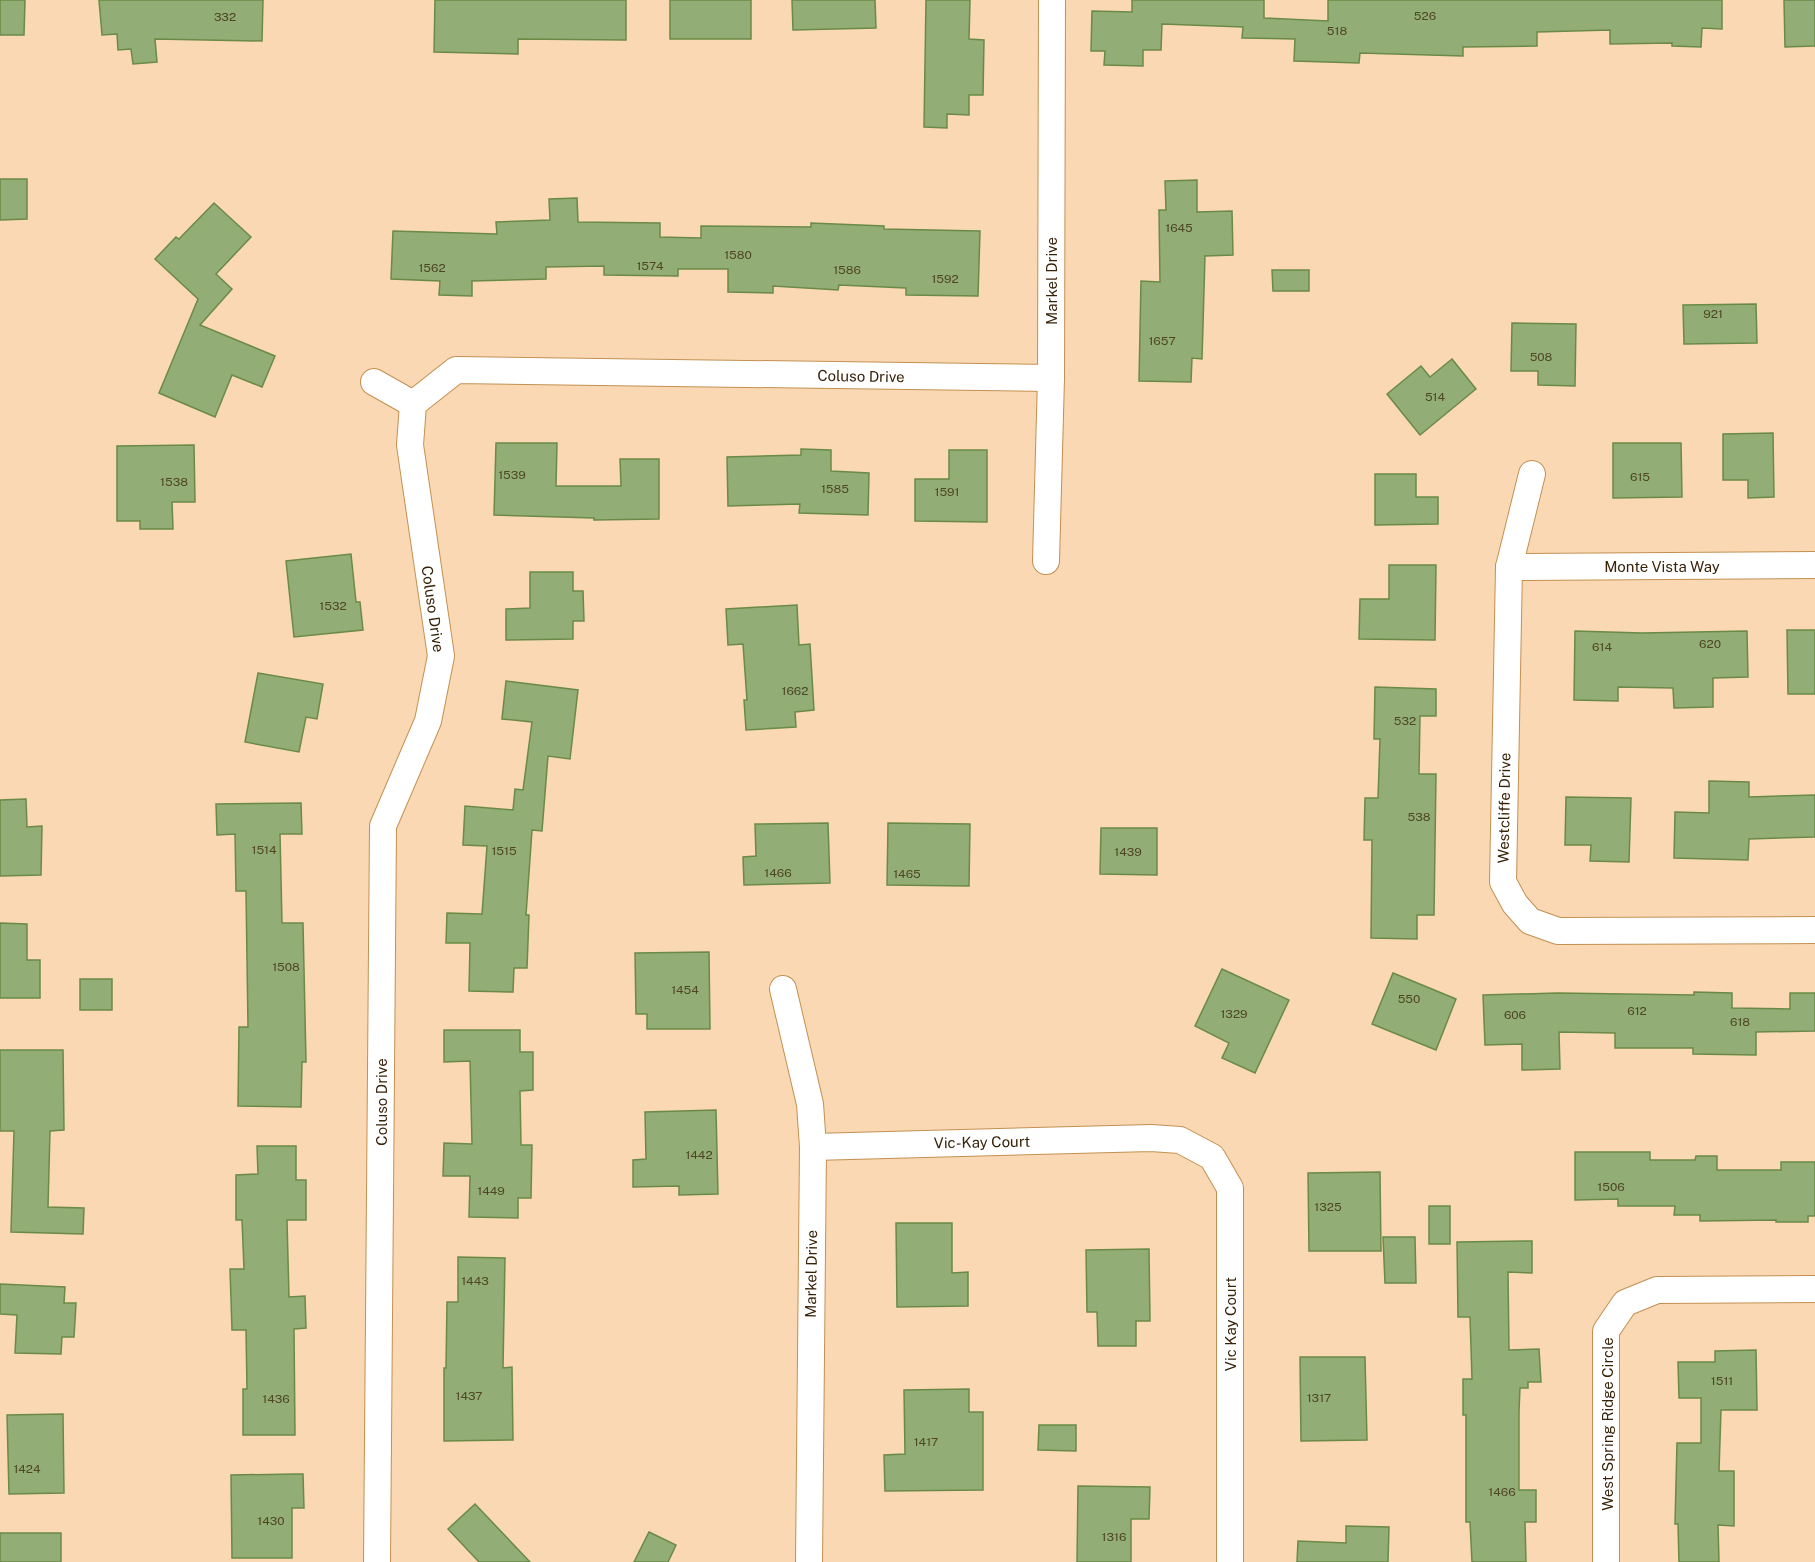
<svg xmlns="http://www.w3.org/2000/svg" width="1815" height="1562" font-family="'Public Sans',sans-serif">
<style>
.building{fill:#92ad76;stroke:#6b8a46;stroke-width:1.5}
.lines{fill:none;stroke-linecap:round;stroke-linejoin:round}
.minor-casing{stroke:#c49052;stroke-width:28}
.minor{stroke:#fff;stroke-width:26}
.labels{text-anchor:middle;dominant-baseline:central;stroke-width:6;stroke-linejoin:round;paint-order:stroke}
.number-label{font-size:12px;fill:#4e4624}
.street-label{font-size:15px;fill:#382309;stroke:#fff}
</style>
<rect width="100%" height="100%" fill="#f9d8b3"/>
<g class="building">
<polygon points="0,0 25,0 24,35 0,35"/>
<polygon points="99,0 263,0 262,41 155,39 157,62 133,64 131,49 118,50 117,34 102,35"/>
<polygon points="435,0 626,0 626,40 518,39 518,54 434,52"/>
<rect x="670" y="0" width="81" height="39"/>
<polygon points="792,0 875,0 876,28 793,30"/>
<polygon points="926,0 970,0 969,39 984,40 983,95 969,95 969,115 947,114 947,128 924,127"/>
<polygon points="1132,0 1264,0 1264,18 1328,21 1328,0 1722,0 1722,29 1702,28 1701,47 1672,46 1672,43 1610,44 1610,30 1537,32 1537,46 1463,47 1463,56 1360,53 1359,63 1294,61 1295,39 1242,38 1243,27 1162,24 1161,50 1143,50 1143,66 1104,65 1105,51 1091,51 1092,11 1132,12"/>
<polygon points="1784,0 1815,0 1815,46 1785,47"/>
<polygon points="0,179 27,179 27,219 0,220"/>
<polygon points="1197,180 1197,212 1232,211 1233,255 1205,256 1202,359 1192,358 1191,382 1139,381 1141,281 1160,282 1159,210 1166,210 1165,181"/>
<polygon points="577,198 578,222 660,223 660,237 701,238 701,226 811,227 811,223 884,226 884,229 980,231 978,296 906,295 906,288 839,285 838,290 773,286 773,293 728,292 728,269 678,269 678,276 604,275 604,266 546,267 546,279 472,281 472,296 439,295 440,281 391,279 393,231 497,234 496,222 550,220 549,199"/>
<polygon points="214,203 251,237 216,274 232,289 200,325 275,356 262,387 232,375 215,417 159,393 198,299 155,259 176,237 179,239"/>
<polygon points="1272,270 1309,270 1309,291 1273,291"/>
<polygon points="1756,304 1757,343 1684,344 1683,305"/>
<polygon points="1512,323 1576,324 1575,386 1538,385 1538,371 1511,371"/>
<polygon points="1452,359 1476,389 1420,435 1387,394 1421,366 1430,377"/>
<polygon points="1773,433 1774,497 1748,498 1748,480 1723,480 1723,434"/>
<polygon points="496,443 557,443 556,486 621,486 620,459 659,459 659,519 594,520 594,518 494,515"/>
<polygon points="1613,443 1681,443 1682,497 1613,498"/>
<polygon points="194,445 195,502 172,502 173,529 140,529 140,521 117,521 117,446"/>
<polygon points="801,449 831,450 831,471 869,473 868,515 799,513 800,504 728,506 727,457 801,455"/>
<polygon points="949,450 987,450 987,522 915,521 915,479 949,479"/>
<polygon points="1375,474 1416,474 1416,497 1438,497 1438,524 1375,525"/>
<polygon points="351,554 356,602 360,602 363,630 294,637 286,561"/>
<polygon points="1389,565 1436,565 1435,640 1359,639 1360,599 1389,599"/>
<polygon points="530,572 573,572 573,591 583,591 584,621 573,621 573,639 506,640 506,609 530,608"/>
<polygon points="797,605 799,645 810,644 814,710 795,712 796,727 746,730 744,700 747,700 743,644 728,645 726,609"/>
<polygon points="1787,630 1815,630 1815,694 1788,694"/>
<polygon points="1575,631 1642,633 1747,631 1748,677 1713,678 1713,707 1674,708 1673,688 1618,687 1618,701 1574,700"/>
<polygon points="258,673 323,684 317,719 306,717 299,752 245,742"/>
<polygon points="506,681 578,690 570,759 548,756 542,831 532,830 526,915 529,915 527,968 514,968 513,992 469,991 470,943 446,943 447,913 482,914 487,846 463,845 465,806 513,810 515,789 523,790 532,722 502,719"/>
<polygon points="1375,687 1436,689 1436,716 1420,716 1419,774 1436,774 1434,915 1417,915 1417,939 1371,938 1372,840 1364,840 1365,798 1378,798 1380,739 1374,739"/>
<polygon points="1709,781 1749,782 1749,797 1815,795 1815,837 1749,839 1748,860 1674,858 1675,812 1709,813"/>
<polygon points="1566,797 1631,798 1629,862 1590,861 1591,845 1565,845"/>
<polygon points="26,799 27,827 42,826 41,875 0,876 0,800"/>
<polygon points="301,803 302,834 280,834 282,923 303,923 306,1062 302,1062 301,1107 238,1106 239,1027 248,1027 246,891 236,891 235,834 217,835 216,804"/>
<polygon points="828,823 830,883 744,885 743,857 756,856 755,824"/>
<polygon points="888,823 970,824 969,886 887,885"/>
<polygon points="1101,828 1157,828 1157,875 1100,874"/>
<polygon points="0,923 27,924 27,960 40,960 40,998 0,998"/>
<polygon points="709,952 710,1029 647,1029 647,1014 636,1014 635,953"/>
<polygon points="1222,969 1289,1000 1255,1073 1222,1058 1229,1043 1195,1026"/>
<polygon points="1393,973 1456,999 1436,1050 1372,1024"/>
<rect x="80" y="979" width="32" height="31"/>
<polygon points="1694,992 1732,993 1732,1008 1790,1009 1790,993 1815,993 1815,1031 1756,1032 1756,1055 1693,1054 1693,1048 1615,1048 1615,1033 1559,1032 1560,1069 1522,1070 1522,1044 1485,1045 1483,995 1558,993 1694,995"/>
<polygon points="444,1030 520,1030 520,1052 533,1052 533,1090 520,1091 521,1145 532,1145 531,1198 518,1198 518,1218 469,1217 470,1176 443,1176 444,1143 472,1144 470,1061 444,1062"/>
<polygon points="0,1050 63,1050 64,1130 50,1131 48,1207 84,1208 83,1234 11,1232 14,1131 0,1131"/>
<polygon points="716,1110 718,1194 679,1195 679,1186 633,1187 633,1160 646,1159 645,1112"/>
<polygon points="257,1146 296,1146 296,1180 306,1180 306,1220 287,1220 289,1297 305,1296 306,1328 294,1329 295,1435 243,1435 243,1389 247,1389 246,1330 232,1330 230,1269 244,1269 242,1220 236,1220 236,1175 258,1174"/>
<polygon points="1575,1152 1650,1152 1650,1160 1695,1160 1696,1156 1717,1156 1717,1170 1781,1170 1781,1162 1815,1162 1815,1216 1808,1216 1808,1222 1776,1222 1776,1220 1700,1221 1700,1215 1674,1215 1675,1206 1618,1206 1618,1199 1575,1200"/>
<polygon points="1380,1172 1381,1251 1309,1251 1308,1173"/>
<rect x="1429" y="1206" width="21" height="38"/>
<polygon points="896,1223 952,1223 952,1273 968,1272 968,1306 897,1307"/>
<polygon points="1383,1237 1415,1237 1416,1283 1385,1283"/>
<polygon points="1532,1241 1532,1273 1508,1272 1509,1350 1539,1349 1541,1382 1528,1382 1528,1388 1520,1388 1519,1411 1519,1490 1536,1490 1536,1522 1525,1522 1526,1562 1472,1562 1470,1522 1466,1522 1466,1415 1463,1415 1463,1379 1472,1379 1470,1317 1458,1317 1457,1242"/>
<polygon points="1149,1249 1150,1321 1136,1321 1136,1346 1098,1346 1097,1312 1087,1312 1086,1250"/>
<polygon points="458,1257 505,1258 503,1368 512,1367 513,1440 444,1441 444,1368 446,1368 447,1302 458,1302"/>
<polygon points="0,1284 65,1287 64,1303 76,1303 74,1337 62,1337 61,1354 15,1353 17,1315 0,1314"/>
<polygon points="1756,1350 1757,1410 1721,1410 1719,1471 1734,1471 1734,1526 1718,1525 1719,1562 1679,1562 1678,1524 1675,1524 1677,1443 1701,1443 1701,1398 1679,1398 1678,1362 1715,1362 1715,1351"/>
<polygon points="1300,1357 1365,1357 1367,1440 1301,1441"/>
<polygon points="969,1389 969,1412 983,1412 983,1490 885,1491 884,1455 905,1454 904,1390"/>
<polygon points="63,1414 64,1493 9,1494 7,1415"/>
<polygon points="1039,1425 1076,1425 1076,1451 1038,1450"/>
<polygon points="296,1474 303,1474 304,1508 292,1508 292,1558 232,1558 231,1475"/>
<polygon points="1078,1486 1150,1487 1149,1519 1131,1519 1131,1562 1077,1562"/>
<polygon points="475,1504 530,1562 479,1562 448,1529"/>
<polygon points="1346,1526 1389,1527 1388,1562 1297,1562 1298,1541 1346,1543"/>
<polygon points="649,1532 676,1545 668,1562 634,1562"/>
<rect x="0" y="1533" width="61" height="29"/>
</g>
<g class="lines">
<g class="minor-casing">
<g id="minor">
<polyline points="374,382 413,404"/>
<polyline points="1532,474 1509,567 1503,882 1515,904 1530,921 1558,931 1815,930"/>
<polyline points="1046,561 1051,378 1052,0"/>
<polyline points="1509,567 1815,565"/>
<polyline points="783,989 810,1104 813,1147 809,1562"/>
<polyline points="813,1147 1151,1138 1180,1140 1212,1157 1230,1188 1230,1562"/>
<polyline points="377,1562 383,826 428,721 441,656 410,445 413,404 456,370 1051,378"/>
<polyline points="1606,1562 1606,1331 1625,1303 1657,1290 1815,1289"/>
</g>
</g>
<use href="#minor" class="minor"/>
</g>
<g class="labels">
<g class="number-label">
<text x="1425" y="16">526</text>
<text x="225" y="17">332</text>
<text x="1337" y="31">518</text>
<text x="1179" y="228">1645</text>
<text x="738" y="255">1580</text>
<text x="650" y="266">1574</text>
<text x="432" y="268">1562</text>
<text x="847" y="270">1586</text>
<text x="945" y="279">1592</text>
<text x="1713" y="314">921</text>
<text x="1162" y="341">1657</text>
<text x="1541" y="357">508</text>
<text x="1435" y="397">514</text>
<text x="512" y="475">1539</text>
<text x="1640" y="477">615</text>
<text x="174" y="482">1538</text>
<text x="835" y="489">1585</text>
<text x="947" y="492">1591</text>
<text x="333" y="606">1532</text>
<text x="1710" y="644">620</text>
<text x="1602" y="647">614</text>
<text x="795" y="691">1662</text>
<text x="1405" y="721">532</text>
<text x="1419" y="817">538</text>
<text x="264" y="850">1514</text>
<text x="504" y="851">1515</text>
<text x="1128" y="852">1439</text>
<text x="778" y="873">1466</text>
<text x="907" y="874">1465</text>
<text x="286" y="967">1508</text>
<text x="685" y="990">1454</text>
<text x="1409" y="999">550</text>
<text x="1637" y="1011">612</text>
<text x="1234" y="1014">1329</text>
<text x="1515" y="1015">606</text>
<text x="1740" y="1022">618</text>
<text x="699" y="1155">1442</text>
<text x="1611" y="1187">1506</text>
<text x="491" y="1191">1449</text>
<text x="1328" y="1207">1325</text>
<text x="475" y="1281">1443</text>
<text x="1722" y="1381">1511</text>
<text x="469" y="1396">1437</text>
<text x="1319" y="1398">1317</text>
<text x="276" y="1399">1436</text>
<text x="926" y="1442">1417</text>
<text x="27" y="1469">1424</text>
<text x="1502" y="1492">1466</text>
<text x="271" y="1521">1430</text>
<text x="1114" y="1537">1316</text>
</g>
<g class="street-label">
<text transform="translate(1051 281) rotate(-90)">Markel Drive</text>
<text transform="translate(861 376) rotate(1)">Coluso Drive</text>
<text x="1662" y="566">Monte Vista Way</text>
<text transform="translate(433 609) rotate(82)">Coluso Drive</text>
<text transform="translate(1504 808) rotate(-89)">Westcliffe Drive</text>
<text transform="translate(381 1102) rotate(-90)">Coluso Drive</text>
<text transform="translate(982 1142) rotate(-1)">Vic-Kay Court</text>
<text transform="translate(811 1274) rotate(-89)">Markel Drive</text>
<text transform="translate(1230 1324) rotate(-90)">Vic Kay Court</text>
<text transform="translate(1607 1424) rotate(-90)">West Spring Ridge Circle</text>
</g>
</g>
</svg>
